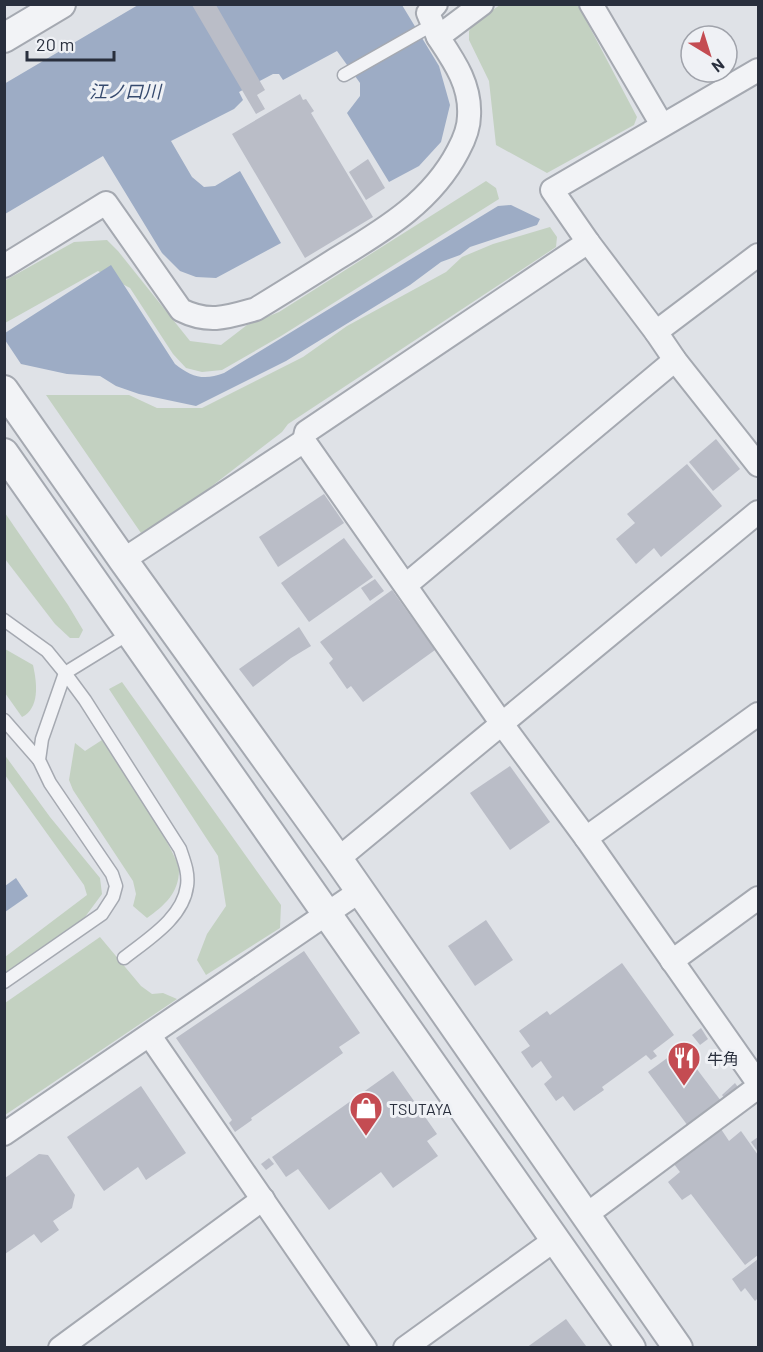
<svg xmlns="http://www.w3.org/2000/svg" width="763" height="1352" font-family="Barlow,'Noto Sans JP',sans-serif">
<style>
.green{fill:#c3d1c1}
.water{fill:#9dacc5}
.building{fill:#babdc7}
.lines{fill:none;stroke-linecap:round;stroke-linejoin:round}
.service-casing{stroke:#a5a9b1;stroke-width:15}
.minor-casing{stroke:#a5a9b1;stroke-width:26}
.tertiary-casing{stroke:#a5a9b1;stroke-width:32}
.service{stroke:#f2f3f6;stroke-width:12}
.minor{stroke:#f2f3f6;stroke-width:22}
.tertiary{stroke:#f2f3f6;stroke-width:28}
.labels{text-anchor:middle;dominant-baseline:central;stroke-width:6;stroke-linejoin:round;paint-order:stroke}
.poi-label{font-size:16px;fill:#292f3d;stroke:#eff1f5;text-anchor:start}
.water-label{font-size:18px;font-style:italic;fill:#364a6e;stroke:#eff1f5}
</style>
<rect width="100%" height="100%" fill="#dfe2e7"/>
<g class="green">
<polygon points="500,5 578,5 637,117 634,125 547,173 496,145 489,81 469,40 469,31 475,22"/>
<polygon points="486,181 496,188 499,199 281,336 222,370 202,372 186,368 173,354 130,288 98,271 5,323 4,281 74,242 107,240 118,251 190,341 221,345 247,325 279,312"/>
<polygon points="550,227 557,237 556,247 288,424 282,432 181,510 141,533 46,395 129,395 157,408 202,408 303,357 347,326 446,272 462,257 493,244"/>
<polygon points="5,513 68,605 83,630 79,638 70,638 55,624 5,559"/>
<path d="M 5,649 L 33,665 C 37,683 40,708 22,717 L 5,693 Z"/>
<polygon points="122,682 281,905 280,928 206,975 197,960 207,934 226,906 218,856 109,689"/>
<path d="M 102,740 C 116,762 178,851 179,870 C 179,893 164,906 147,918 L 133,906 L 136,894 L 133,881 L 73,790 L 69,780 L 75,743 L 85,751 Z"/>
<polygon points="4,754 50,817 100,878 102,894 82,921 5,975 5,957 87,895 84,885 5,775"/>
<polygon points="100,937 141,986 152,994 163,993 177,999 5,1115 5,1003"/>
</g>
<g class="water">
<polygon points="138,5 402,5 439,66 450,105 441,142 419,166 389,182 347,113 360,96 360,83 337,51 283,80 279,74 273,74 239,92 243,100 234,109 171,141 192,177 204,187 215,186 240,171 281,243 216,278 196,277 180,271 162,253 103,156 5,214 4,84"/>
<path d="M 511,205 L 540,219 L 537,225 L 470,247 L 460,255 L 441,262 L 410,285 L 286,361 L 196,406 L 139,394 L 116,386 L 100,376 L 67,374 L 21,364 L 5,340 L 5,333 L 111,265 L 175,364 C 191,377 204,381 224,373 L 498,206 Z"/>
<polygon points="16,878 28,896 5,912 5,886"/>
</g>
<g class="building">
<polygon points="192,5 216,5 265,90 257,95 265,109 256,114"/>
<polygon points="300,94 303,100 306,99 314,111 311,113 373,217 305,258 232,134"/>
<polygon points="368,159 385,188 366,200 349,172"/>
<polygon points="716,439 740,469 713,491 689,462"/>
<polygon points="687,464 722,506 661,557 654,548 636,564 616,539 635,523 627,514"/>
<polygon points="324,494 344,523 278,567 259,537"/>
<polygon points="344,538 373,577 309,622 281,583"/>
<polygon points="375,579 384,591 370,601 361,588"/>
<polygon points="392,590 435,650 363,702 351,686 347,689 329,663 333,659 320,642"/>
<polygon points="299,627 311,646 291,658 253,687 239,669"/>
<polygon points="510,766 550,822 510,850 470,793"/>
<polygon points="486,920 513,960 475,986 448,946"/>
<polygon points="304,951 360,1033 339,1047 343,1053 251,1118 252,1120 235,1132 229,1123 232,1120 176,1038"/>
<polygon points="622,963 674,1035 653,1051 657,1056 651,1060 646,1055 602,1087 604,1090 574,1111 563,1096 556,1101 544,1084 552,1077 541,1061 532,1068 521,1052 530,1046 519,1031 547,1011 550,1015"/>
<polygon points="701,1028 708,1039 700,1045 692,1035"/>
<polygon points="681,1048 721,1101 688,1126 648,1072"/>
<polygon points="393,1071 437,1134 427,1141 438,1156 393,1188 381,1172 329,1210 298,1169 286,1177 272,1157"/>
<polygon points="735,1083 740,1090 727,1101 722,1095"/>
<polygon points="141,1086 186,1153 146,1180 138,1167 104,1191 67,1137"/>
<polygon points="721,1129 729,1141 741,1131 758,1155 758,1255 745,1265 691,1194 682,1200 668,1182 680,1172 674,1164"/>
<polygon points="758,1137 758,1152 751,1142"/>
<polygon points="39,1154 48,1155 75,1195 72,1208 53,1221 59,1230 41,1243 34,1234 5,1254 5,1178"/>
<polygon points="269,1158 274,1164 266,1170 261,1164"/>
<polygon points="758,1259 758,1298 755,1301 745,1288 741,1292 732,1279"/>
<polygon points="566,1319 586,1346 584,1348 526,1348"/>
</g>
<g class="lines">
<g class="service-casing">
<g id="service">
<polyline points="344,75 432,25"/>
<path d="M 4,620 L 47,651 L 65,673 L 85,700 L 180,849 C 184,861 189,873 187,886 C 183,918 148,939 124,958"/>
<polyline points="4,720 39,760"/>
<polyline points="4,982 102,914 113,897 116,886 112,874 50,783 39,760 42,739 65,673 130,633"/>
</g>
</g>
<g class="minor-casing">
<g id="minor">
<polyline points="436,4 428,13 438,37"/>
<polyline points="591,4 662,125"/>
<polyline points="758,70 552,190 588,242 656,332 675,360 758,465"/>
<polyline points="588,242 306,432 304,441 502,724 586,838 758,1083"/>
<path d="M 4,266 L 106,203 L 181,310 C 209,324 228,317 256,309 C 282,293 308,277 333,261 C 382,231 431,203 458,151 C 464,140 469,128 469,116 C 471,85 454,61 438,37 L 482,4"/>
<polyline points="656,332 758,255"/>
<polyline points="123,560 304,441"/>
<polyline points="406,585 675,360"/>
<polyline points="586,838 758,714"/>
<polyline points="338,859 758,512"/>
<polyline points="672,961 758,898"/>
<polyline points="150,1036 365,1348"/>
<polyline points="4,1134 360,891"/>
<polyline points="586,1215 758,1087"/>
<polyline points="60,1348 263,1199"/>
<polyline points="405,1348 556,1239"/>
</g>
</g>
<g class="tertiary-casing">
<g id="tertiary">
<polyline points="4,38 61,4"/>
<polyline points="4,390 123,560 338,859 678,1348"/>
<polyline points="4,453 631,1348"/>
</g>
</g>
<use href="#service" class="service"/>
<use href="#minor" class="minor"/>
<use href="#tertiary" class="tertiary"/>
</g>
<defs>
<g id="restaurant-pin" transform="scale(1.725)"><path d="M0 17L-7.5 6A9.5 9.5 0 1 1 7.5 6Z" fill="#c44c52" stroke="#eff1f5"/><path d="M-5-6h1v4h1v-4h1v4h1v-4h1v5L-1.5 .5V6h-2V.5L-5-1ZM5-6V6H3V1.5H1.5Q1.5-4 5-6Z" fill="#fff"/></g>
<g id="shop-pin" transform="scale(1.725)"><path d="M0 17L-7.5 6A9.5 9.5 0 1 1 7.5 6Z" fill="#c44c52" stroke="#eff1f5"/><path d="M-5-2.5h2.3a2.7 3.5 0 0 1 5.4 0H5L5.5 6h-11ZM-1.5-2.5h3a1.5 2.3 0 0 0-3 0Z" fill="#fff"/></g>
</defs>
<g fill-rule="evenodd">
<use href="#restaurant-pin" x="684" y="1058"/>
<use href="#shop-pin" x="366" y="1108"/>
</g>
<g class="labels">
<g class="poi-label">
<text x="707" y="1058">牛角</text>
<text x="389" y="1108">TSUTAYA</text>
</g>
<g class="water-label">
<text x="125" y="91">江ノ口川</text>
</g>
</g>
<rect width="763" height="1352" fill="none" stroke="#292f3d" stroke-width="12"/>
<g transform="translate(709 54) rotate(142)"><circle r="28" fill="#eff1f5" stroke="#a0a3ab" stroke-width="1.5"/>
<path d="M0-4.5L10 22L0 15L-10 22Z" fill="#c44c52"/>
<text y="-9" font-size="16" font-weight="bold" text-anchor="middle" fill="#292f3d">N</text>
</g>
<path d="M27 51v9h87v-9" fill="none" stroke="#292f3d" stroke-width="3"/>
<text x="36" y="51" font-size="18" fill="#292f3d" stroke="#eff1f5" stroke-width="4.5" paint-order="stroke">20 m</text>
</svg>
